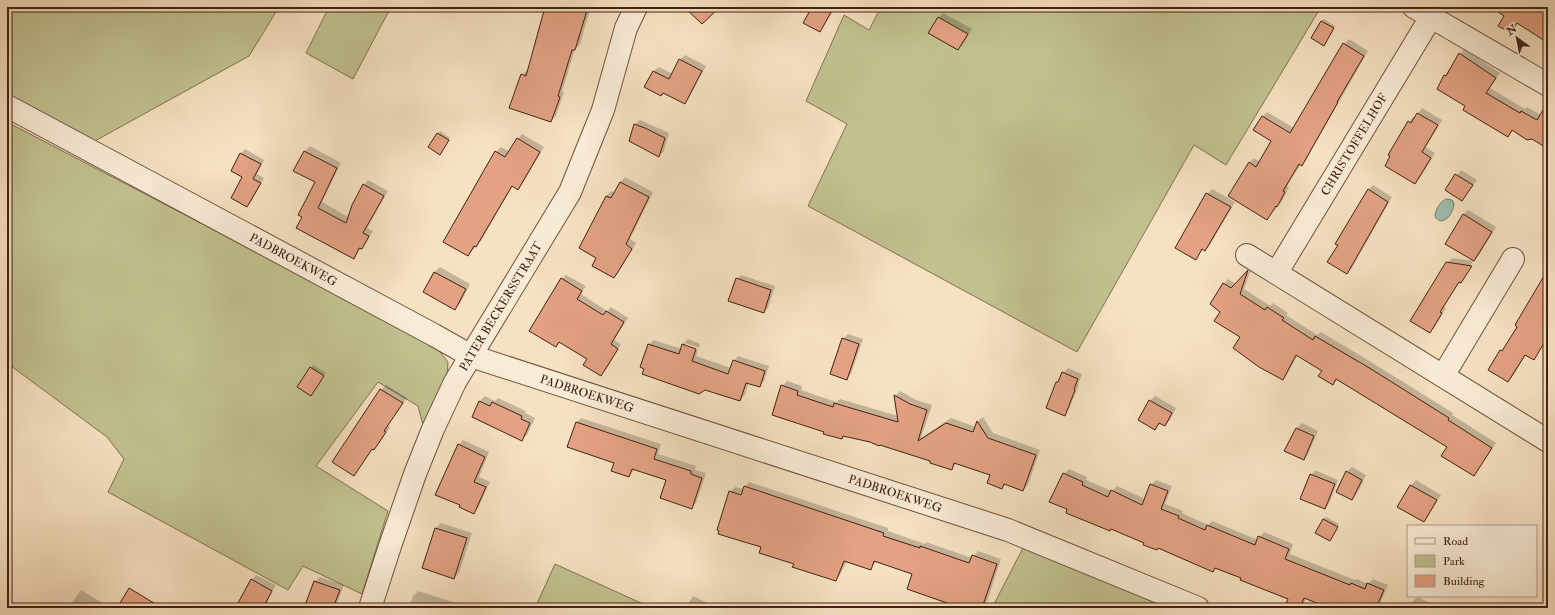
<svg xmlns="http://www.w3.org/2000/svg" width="1555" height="615" font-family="'IM FELL Double Pica',serif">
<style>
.green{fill:#c1c190;stroke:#827152}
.water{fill:#9dbeaf;stroke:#797f71}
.shadow{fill:#0003}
.building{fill:#e3a283;stroke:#432113}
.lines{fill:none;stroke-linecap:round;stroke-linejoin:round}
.minor-casing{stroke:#70513e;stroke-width:24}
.minor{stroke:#f9ecd7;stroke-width:22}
.labels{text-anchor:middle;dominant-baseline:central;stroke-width:3;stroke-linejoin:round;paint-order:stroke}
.street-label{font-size:12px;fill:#432113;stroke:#f9ecd7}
</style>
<rect width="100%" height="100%" fill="#f6e1c1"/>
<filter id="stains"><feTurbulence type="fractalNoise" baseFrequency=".005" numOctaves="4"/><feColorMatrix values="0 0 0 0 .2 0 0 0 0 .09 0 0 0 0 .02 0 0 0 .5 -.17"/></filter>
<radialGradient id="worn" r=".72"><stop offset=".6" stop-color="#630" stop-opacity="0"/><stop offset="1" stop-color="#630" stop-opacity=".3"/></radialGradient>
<g class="green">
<polygon points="7,7 279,7 249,56 93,142 7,96"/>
<polygon points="329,7 391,7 353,79 306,53"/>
<polygon points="881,7 1321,7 1226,165 1194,145 1077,352 808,206 847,124 806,101 844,15 869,30"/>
<polygon points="7,122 396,325 437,348 448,362 447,379 423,425 418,406 378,382 316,466 388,511 362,594 303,566 288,590 108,492 124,459 107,437 7,363"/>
<polygon points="1024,546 1177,608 992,608"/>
<polygon points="555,564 652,608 535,608"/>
</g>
<path class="water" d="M 1446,199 L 1452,200 L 1454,204 C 1453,212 1448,221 1440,221 L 1435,217 C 1435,210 1440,202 1446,199 Z"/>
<g class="shadow">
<polygon points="546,7 593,7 589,13 580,44 575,49 562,92 564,92 556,116 551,121 522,75 527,70 529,70"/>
<polygon points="813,7 835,7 824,26 820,31"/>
<polygon points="943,13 972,29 963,44 958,49 939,17"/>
<polygon points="1324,19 1335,26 1324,44 1321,21"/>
<polygon points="1349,39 1368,51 1306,160 1302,164 1301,164 1287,186 1289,187 1282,201 1267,219 1249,163 1254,158 1260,162 1273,141 1263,116 1267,112 1294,128 1344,44"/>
<polygon points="1464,49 1500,73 1490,88 1525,109 1527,107 1541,115 1548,110 1548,148 1532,138 1513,130 1507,136 1466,106 1445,75"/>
<polygon points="685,55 706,66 689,98 684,103 654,71 659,67 673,74 680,60"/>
<polygon points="1422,108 1442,120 1426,147 1435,153 1420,178 1415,183 1409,122 1413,117 1415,118"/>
<polygon points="640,120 669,133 664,151 659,156 635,124"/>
<polygon points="440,131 450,138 442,151 437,134"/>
<polygon points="522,134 544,147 523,183 518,188 513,185 481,241 468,255 496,152 501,147 510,152 518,139"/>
<polygon points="310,146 341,163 322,202 348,217 364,185 368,180 388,191 367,228 373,231 366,243 353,258 303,217 316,182 295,170 305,151"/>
<polygon points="245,149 264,160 257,174 264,178 251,202 247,206 241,154"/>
<polygon points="1461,170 1477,180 1462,200 1446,190"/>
<polygon points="625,177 653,192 630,239 636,243 619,272 614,277 598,258 580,248 606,196 611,191 615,193 620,182"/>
<polygon points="1373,185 1392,197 1352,268 1347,273 1368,190"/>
<polygon points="1212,189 1235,202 1210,245 1205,250 1203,249 1196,259 1207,194"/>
<polygon points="1468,210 1496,227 1479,255 1474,260 1463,215"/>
<polygon points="1452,258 1475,261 1473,261 1463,278 1466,278 1460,281 1444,307 1446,308 1435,327 1430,332 1447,263"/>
<polygon points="440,267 470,284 460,304 455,308 424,292 435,272"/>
<polygon points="1251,269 1244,289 1270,306 1273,303 1288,313 1286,315 1317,335 1321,332 1376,365 1453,413 1452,415 1496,443 1478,470 1474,475 1448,447 1338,379 1333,384 1324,370 1298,355 1287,374 1283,378 1242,337 1221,311 1224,284 1228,279 1236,284"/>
<polygon points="566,275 586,286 581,294 607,311 611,307 628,318 614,340 621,344 606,370 601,375 588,358 560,342 556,346 562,279"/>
<polygon points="741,275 775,286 768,308 763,312 737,279"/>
<polygon points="848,334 863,339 851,374 846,379 843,339"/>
<polygon points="1536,338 1513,376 1508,381 1501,351 1506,346"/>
<polygon points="688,339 700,344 699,348 685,343 685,346 698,350 696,356 731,368 734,361 738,356 769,366 764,381 760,386 749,382 745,395 740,400 649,344 654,340 682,349 683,344"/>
<polygon points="313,365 326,373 313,393 299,387"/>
<polygon points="1068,368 1082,374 1078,384 1079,385 1069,409 1064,414 1057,383 1063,373"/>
<polygon points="787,381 802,386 801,390 836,402 840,399 898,416 895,396 900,391 916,400 932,405 921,438 951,418 976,427 978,421 983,417 993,433 1040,450 1028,485 1023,490 1006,484 1002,488 991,474 957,463 951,469 932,461 870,441 844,435 842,438 826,431 782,386"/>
<polygon points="386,385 407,398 388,426 390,427 379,444 373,449 354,475 333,462 381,390"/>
<polygon points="485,396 495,401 498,398 526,411 525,413 535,418 527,435 522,439 473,417 480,401"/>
<polygon points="1155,396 1176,408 1170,420 1165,425 1161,423 1155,428 1150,401"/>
<polygon points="581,418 661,444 658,454 696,466 695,470 706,473 696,503 691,508 667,479 635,469 629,476 576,423"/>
<polygon points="1302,423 1318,431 1308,454 1304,459 1286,451 1297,428"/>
<polygon points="463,440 489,452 479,477 490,482 478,508 474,513 461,504 459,445"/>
<polygon points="1352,467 1366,475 1357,494 1352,499 1347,472"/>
<polygon points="1069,469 1087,477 1086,480 1112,491 1117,486 1145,499 1151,485 1156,480 1172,486 1165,504 1183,511 1182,513 1208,525 1212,521 1258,540 1264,532 1293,544 1290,554 1355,580 1357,579 1368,584 1373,579 1388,585 1378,608 1332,608 1306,598 1302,608 1285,608 1289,598 1216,567 1213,571 1159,547 1157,549 1146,542 1068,509 1064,474"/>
<polygon points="1315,470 1338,480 1329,504 1325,508 1311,475"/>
<polygon points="1416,480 1441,495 1428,516 1424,521 1399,507 1411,485"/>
<polygon points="749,482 888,528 888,531 925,544 926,542 972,558 978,551 1001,559 985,608 964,608 913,573 877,561 870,569 847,561 840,575 836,580 795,564 762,546 730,492 735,487 744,489"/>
<polygon points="1326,517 1339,524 1330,540 1323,519"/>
<polygon points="441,523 472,533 459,573 454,578 423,567 436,528"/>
<polygon points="256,575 276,585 264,608 249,608 252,580"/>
<polygon points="320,577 344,585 335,608 305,608 315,582"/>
<polygon points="81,590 106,605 105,608 68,608"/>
<polygon points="418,591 459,604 458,605 465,608 409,608 413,596"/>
<polygon points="693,596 718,608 686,608"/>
<polygon points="1417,597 1433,604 1432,608 1410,608 1412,602"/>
</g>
<g class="building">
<polygon points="545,7 588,7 575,50 572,50 558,96 560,97 551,122 509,108 521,74 526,76"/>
<polygon points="684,7 720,7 702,24"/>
<polygon points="812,7 834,7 820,32 803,23"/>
<polygon points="1491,7 1548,7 1548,43 1517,23 1511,33 1498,26 1504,16"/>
<polygon points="938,17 968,34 958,50 928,33"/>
<polygon points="1321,21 1334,28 1324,46 1311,38"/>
<polygon points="1343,43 1364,56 1337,102 1338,102 1312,148 1302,166 1299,164 1283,191 1285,192 1277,207 1276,206 1267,220 1228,196 1249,162 1256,167 1271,141 1253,130 1262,116 1290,133"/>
<polygon points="1459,53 1496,78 1486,93 1520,113 1521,111 1537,120 1548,102 1548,149 1532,139 1527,140 1512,130 1508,137 1463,110 1465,106 1437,89 1444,75 1446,76"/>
<polygon points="679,59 702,71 685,104 663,93 661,96 644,87 653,71 669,79"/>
<polygon points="1417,113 1438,125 1422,152 1431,158 1415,184 1385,166 1390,156 1388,155 1408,121 1411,123"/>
<polygon points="634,124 645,128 665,138 659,157 629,141"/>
<polygon points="437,133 449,140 440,155 428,147"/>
<polygon points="517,138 540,152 518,190 512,186 476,247 474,246 468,256 443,242 495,151 505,157"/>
<polygon points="304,151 337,168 318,208 346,223 352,205 363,184 384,196 363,233 369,236 362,249 359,248 354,259 296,228 302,217 298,215 315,182 293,171"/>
<polygon points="240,153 261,164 253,179 261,183 247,207 231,198 242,177 231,171"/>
<polygon points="1455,174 1473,185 1462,201 1445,190"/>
<polygon points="620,182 649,197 626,244 632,249 614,278 592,266 596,258 579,248 606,196 611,198"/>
<polygon points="1368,189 1388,202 1347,274 1327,262 1338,245 1335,244"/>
<polygon points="1206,193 1231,207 1205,251 1202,249 1196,260 1175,248"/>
<polygon points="1463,214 1492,232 1474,261 1445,244"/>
<polygon points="1446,262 1472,266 1461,283 1459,282 1440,312 1442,313 1430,333 1410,321"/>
<polygon points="1548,269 1548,336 1534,360 1525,355 1508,382 1488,370 1500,350 1502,351 1517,327 1515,325"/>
<polygon points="1248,270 1240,294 1265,310 1267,307 1284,318 1282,320 1313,340 1315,336 1371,369 1449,418 1448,420 1492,448 1474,476 1441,456 1447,447 1336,379 1333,385 1318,376 1322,371 1296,355 1283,380 1259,367 1233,348 1240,337 1214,321 1220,312 1210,304 1223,283 1231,288"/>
<polygon points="434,272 466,289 455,310 423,292"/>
<polygon points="561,278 582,291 577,299 603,315 606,311 624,322 611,344 618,349 601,376 583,365 587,359 559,342 556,347 529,331"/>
<polygon points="736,278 771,290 764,313 728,301"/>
<polygon points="842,338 859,344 847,380 830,374"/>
<polygon points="648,344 679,354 682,344 696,349 692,361 728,374 733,360 765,371 760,387 746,383 740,401 705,390 699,394 642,374 644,369 640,367"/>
<polygon points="310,367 324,376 311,396 297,387"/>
<polygon points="1062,372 1078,379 1074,389 1075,390 1065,416 1046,408 1056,382 1058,382"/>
<polygon points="781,385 798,391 797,395 833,407 834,403 898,422 894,395 910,404 927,410 918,441 946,423 973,432 977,421 988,438 1036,455 1023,491 1004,484 1002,489 987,483 990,475 954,463 952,470 930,463 930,461 880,445 879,446 870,442 843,436 842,439 823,434 824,432 772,415"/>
<polygon points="380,389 403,403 384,431 386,432 374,450 372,449 354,476 332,462"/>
<polygon points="1149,400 1172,413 1165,426 1159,423 1155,430 1138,420"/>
<polygon points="479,401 490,406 492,402 522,416 521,419 530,423 522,441 472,417"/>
<polygon points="576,422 657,449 654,459 691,471 691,474 702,478 692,509 660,498 666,480 632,469 629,477 611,471 614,463 567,447"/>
<polygon points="1296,428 1314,436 1304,460 1284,451"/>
<polygon points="458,444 485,457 474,482 486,487 474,514 459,507 460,505 435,495"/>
<polygon points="1346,471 1362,480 1352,500 1336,492"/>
<polygon points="1063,473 1083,482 1082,485 1108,497 1111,490 1142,505 1150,484 1168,491 1161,509 1179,516 1178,518 1205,530 1207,525 1255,545 1258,536 1289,549 1285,559 1350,585 1351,583 1365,589 1367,583 1384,590 1376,608 1329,608 1304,598 1300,608 1284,608 1288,599 1240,580 1241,578 1215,568 1213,572 1158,548 1157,550 1143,545 1144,543 1111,529 1110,531 1066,513 1067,509 1049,502"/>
<polygon points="1310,474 1335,484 1325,509 1300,499"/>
<polygon points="1410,485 1437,500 1424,522 1397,507"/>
<polygon points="744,486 884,533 883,536 920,548 920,546 969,563 972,555 997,564 982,608 961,608 907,589 912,574 874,561 871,570 844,561 836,581 792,567 794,564 759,553 761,547 718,534 719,531 717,530 729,491 741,495"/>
<polygon points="1323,519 1338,527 1330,541 1315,533"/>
<polygon points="435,528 467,538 454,579 422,568"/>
<polygon points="251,579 272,591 263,608 247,608 238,603"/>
<polygon points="314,581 340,590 333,608 304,608"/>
<polygon points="129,588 162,608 117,608"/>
</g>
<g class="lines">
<g class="minor-casing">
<g id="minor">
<polyline points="1414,7 1548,85"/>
<path id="s1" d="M 7,106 L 434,335 L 471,356 L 1008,530 L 1198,608"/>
<polyline points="1247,255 1548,441"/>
<path id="s2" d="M 1277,272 L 1431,17"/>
<polyline points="1443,376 1513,259"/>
<path id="s3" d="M 370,608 L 390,546 L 415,474 L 433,429 L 455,382 L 570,192 L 603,110 L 626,28 L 636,7"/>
</g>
</g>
<use href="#minor" class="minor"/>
</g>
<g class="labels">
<g class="street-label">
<text stroke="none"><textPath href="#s2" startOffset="149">CHRISTOFFELHOF</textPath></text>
<text stroke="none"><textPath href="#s1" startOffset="325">PADBROEKWEG</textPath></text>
<text stroke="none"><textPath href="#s3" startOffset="330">PATER BECKERSSTRAAT</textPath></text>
<text stroke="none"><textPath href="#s1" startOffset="649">PADBROEKWEG</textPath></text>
<text stroke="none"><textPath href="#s1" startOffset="973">PADBROEKWEG</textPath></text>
</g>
</g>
<rect width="1555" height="615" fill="none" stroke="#f6e1c1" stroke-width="24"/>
<rect x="8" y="8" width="1539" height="599" fill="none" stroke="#432113" stroke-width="2"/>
<rect x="12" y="12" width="1531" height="591" fill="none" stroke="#432113"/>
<rect x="1407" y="525" width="130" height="72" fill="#f9ecd7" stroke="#b09b89"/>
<rect x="1415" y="538" width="20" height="6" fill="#f9ecd7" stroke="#b09b89"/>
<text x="1443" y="545" font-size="12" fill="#432113">Road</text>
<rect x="1415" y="555" width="20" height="12" fill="#c1c190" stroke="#b09b89"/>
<text x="1443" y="565" font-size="12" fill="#432113">Park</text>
<rect x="1415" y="575" width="20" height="12" fill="#e3a283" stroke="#b09b89"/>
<text x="1443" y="585" font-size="12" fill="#432113">Building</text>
<g transform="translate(1517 38) rotate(327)" stroke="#f9ecd7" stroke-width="3" paint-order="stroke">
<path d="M0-3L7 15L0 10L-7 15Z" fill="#432113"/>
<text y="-6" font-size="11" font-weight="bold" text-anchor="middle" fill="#432113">N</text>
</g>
<rect width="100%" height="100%" filter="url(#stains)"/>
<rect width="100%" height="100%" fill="url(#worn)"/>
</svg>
